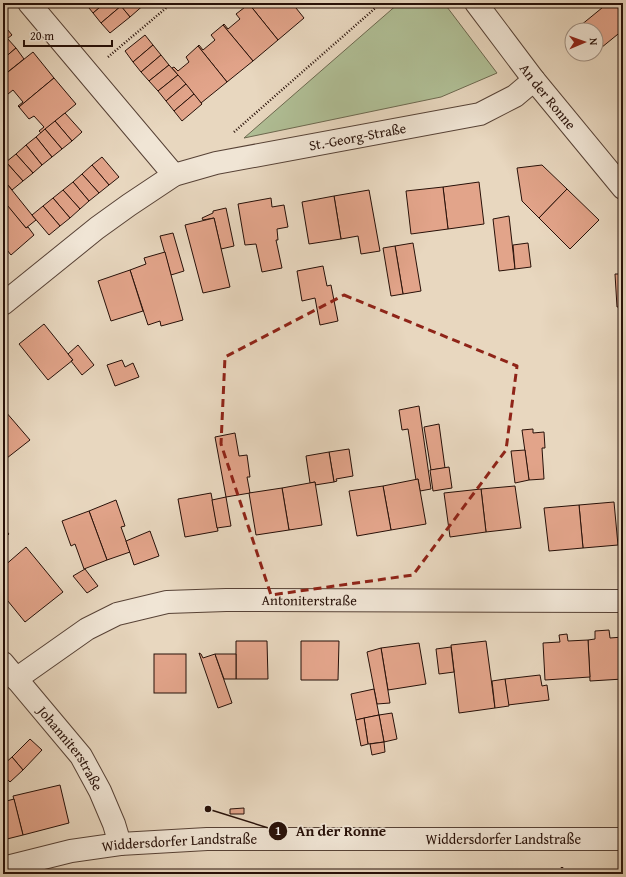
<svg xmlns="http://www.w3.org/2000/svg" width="626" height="877" font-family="'Gentium Book Plus',serif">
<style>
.green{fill:#b0bf96;stroke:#6c684f}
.building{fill:#e2a48a;stroke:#271008}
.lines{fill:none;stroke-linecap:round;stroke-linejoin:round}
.minor-casing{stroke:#574236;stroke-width:24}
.tertiary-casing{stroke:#574236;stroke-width:24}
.path{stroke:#271008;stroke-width:2.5;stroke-dasharray:1 2;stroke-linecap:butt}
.minor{stroke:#f0e5d5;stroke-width:22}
.tertiary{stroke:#f0e5d5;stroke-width:22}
.marked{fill:none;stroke:#8f2418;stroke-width:3;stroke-dasharray:8 5;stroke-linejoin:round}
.labels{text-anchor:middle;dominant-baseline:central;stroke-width:3.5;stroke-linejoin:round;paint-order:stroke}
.street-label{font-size:14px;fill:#271008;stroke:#f0e5d5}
.leader{fill:none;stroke:#271008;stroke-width:1.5}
.callout-dot{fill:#271008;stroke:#f0e5d5;stroke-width:1.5}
.mark-label{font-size:12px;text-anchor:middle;font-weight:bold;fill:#fff}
.callout-label{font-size:15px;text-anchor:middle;font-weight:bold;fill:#271008;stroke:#f0e5d5;stroke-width:3.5;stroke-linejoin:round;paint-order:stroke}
</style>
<rect width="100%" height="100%" fill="#e8d7bf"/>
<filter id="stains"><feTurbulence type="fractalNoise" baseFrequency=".005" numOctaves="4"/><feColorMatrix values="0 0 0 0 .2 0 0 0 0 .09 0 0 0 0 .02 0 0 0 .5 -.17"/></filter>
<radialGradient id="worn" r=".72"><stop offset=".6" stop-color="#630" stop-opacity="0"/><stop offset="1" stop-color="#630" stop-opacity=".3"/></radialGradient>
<polygon class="green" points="399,3 444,3 497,73 441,97 244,138"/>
<g class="building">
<polygon points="85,3 105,3 93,13"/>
<polygon points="105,3 118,3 121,6 101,23 93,13"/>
<polygon points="118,3 146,3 130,17"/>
<polygon points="250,3 254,8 260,3 292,3 304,18 278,40 249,4"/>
<polygon points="608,3 614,3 623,14 623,30 596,52 596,30 575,30"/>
<polygon points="249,4 278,40 253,61 223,25 224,24 228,29 240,19 236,14"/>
<polygon points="121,6 130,17 110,33 101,23"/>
<polygon points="3,24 12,35 3,42"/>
<polygon points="223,25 253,61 227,82 198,46 199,45 203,50 215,40 211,35"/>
<polygon points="145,35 153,45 133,62 125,51"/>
<polygon points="7,38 16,48 3,59 3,42"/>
<polygon points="153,45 161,55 141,72 133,62"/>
<polygon points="198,46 227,82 201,103 172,68 174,67 178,71 189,62 186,57"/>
<polygon points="16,48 24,59 4,75 3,73 3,59"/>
<polygon points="33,52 54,78 19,107 18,106 23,102 13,90 8,94 3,87 3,76"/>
<polygon points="161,55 169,65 149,81 141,72"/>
<polygon points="169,65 178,75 158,91 149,81"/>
<polygon points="178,75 186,84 166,101 158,91"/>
<polygon points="54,78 76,104 41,133 39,131 44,127 34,116 29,119 19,107"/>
<polygon points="186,84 194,94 174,111 166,101"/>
<polygon points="194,94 202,104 182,121 174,111"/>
<polygon points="65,113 82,132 72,141 55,121"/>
<polygon points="55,121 72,141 62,149 45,129"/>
<polygon points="45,129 62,149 52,157 36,137"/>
<polygon points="36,137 52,157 42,165 26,145"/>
<polygon points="26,145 42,165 33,173 16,154"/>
<polygon points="16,154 33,173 23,181 6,162"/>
<polygon points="102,157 119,177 109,185 92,165"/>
<polygon points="6,162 23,181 12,190 3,179 3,164"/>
<polygon points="92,165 109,185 99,193 82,174"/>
<polygon points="542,165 567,189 539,218 522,201 517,168"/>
<polygon points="82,174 99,193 89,201 73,182"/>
<polygon points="3,179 36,220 26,228 3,201"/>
<polygon points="73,182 89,201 80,209 63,190"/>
<polygon points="479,182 484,224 448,229 443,187"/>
<polygon points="443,187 448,229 411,234 406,191"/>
<polygon points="567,189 599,220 570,249 539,218"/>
<polygon points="63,190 80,209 70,218 53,198"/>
<polygon points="369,190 380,251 361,254 358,236 341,239 334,196"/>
<polygon points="334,196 341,239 309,244 302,202"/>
<polygon points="53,198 70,218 60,226 43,206"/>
<polygon points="271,198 272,207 284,205 288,227 277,229 278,240 276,240 282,268 262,272 256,244 245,245 238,204"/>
<polygon points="3,200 26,228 28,227 34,235 11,255 3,245"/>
<polygon points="43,206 60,226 49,235 32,215"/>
<polygon points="226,208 234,246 221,249 214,218 203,220 202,218 213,213 213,211"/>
<polygon points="509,216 515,269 499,271 493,219"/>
<polygon points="214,218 230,287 203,293 185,225"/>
<polygon points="173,233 184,271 171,275 160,236"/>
<polygon points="413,243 421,291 403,294 395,246"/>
<polygon points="528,243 531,267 515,269 513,245"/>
<polygon points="395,246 403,294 391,296 383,248"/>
<polygon points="165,252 183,320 161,326 160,321 148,325 130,270 146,264 144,258"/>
<polygon points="323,266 327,286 331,285 338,321 320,325 315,298 302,301 297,271"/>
<polygon points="130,270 143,311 111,321 98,281"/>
<polygon points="615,274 623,274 623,307 617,307"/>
<polygon points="44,324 73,360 48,380 19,344"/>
<polygon points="78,345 94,365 82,375 71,361 73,360 68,354"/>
<polygon points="122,360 125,367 133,363 139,377 115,386 107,365"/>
<polygon points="419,406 431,489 420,491 418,479 416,480 408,429 402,430 399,410"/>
<polygon points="5,411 30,440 7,458 3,453 3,412"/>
<polygon points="439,424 445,468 431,470 424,427"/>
<polygon points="533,429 533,433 544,432 545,448 542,448 544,479 529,480 522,430"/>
<polygon points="235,433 239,456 247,455 250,477 247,477 250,493 226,497 215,437"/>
<polygon points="349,449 353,476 336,479 337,481 334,482 329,452"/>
<polygon points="525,450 529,480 515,483 511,451"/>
<polygon points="329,452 334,482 315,485 315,482 310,483 306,456"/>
<polygon points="449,467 452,488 433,491 430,470"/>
<polygon points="418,479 426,524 391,530 383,486"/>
<polygon points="315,482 322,525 289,530 282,488"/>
<polygon points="383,486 391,530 357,536 349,491"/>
<polygon points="515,486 521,528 486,532 481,489"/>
<polygon points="282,488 289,530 256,535 249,493"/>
<polygon points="481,489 486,532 450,537 444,493"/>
<polygon points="211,493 218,531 185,537 178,499"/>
<polygon points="226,497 231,526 217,528 212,500"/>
<polygon points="116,500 125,526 121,527 130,552 107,560 89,511"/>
<polygon points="614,502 618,545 583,548 579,505"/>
<polygon points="579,505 583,548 549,551 544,508"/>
<polygon points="89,511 107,560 84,569 75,544 71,546 62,521"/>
<polygon points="3,527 9,534 3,540"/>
<polygon points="150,531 159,556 134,565 126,541"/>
<polygon points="26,547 63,592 25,622 3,595 3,567"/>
<polygon points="85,569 98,586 87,593 73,576"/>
<polygon points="609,630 610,638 623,637 623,679 590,681 588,640 595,639 595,631"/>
<polygon points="567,634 568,641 588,640 590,677 545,680 543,643 560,642 559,635"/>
<polygon points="236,641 267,641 268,679 236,679"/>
<polygon points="301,641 339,641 338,680 301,680"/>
<polygon points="486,641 495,708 459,713 451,645"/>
<polygon points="419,643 426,684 388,690 381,648"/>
<polygon points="451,647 454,672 439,674 436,649"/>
<polygon points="381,648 390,703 377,704 367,652"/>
<polygon points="199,653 201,654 203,658 215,654 232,703 218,708"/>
<rect x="154" y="654" width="32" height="39"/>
<polygon points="215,654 236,654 236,679 224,679"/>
<polygon points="540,675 542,686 547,685 549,700 508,705 505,679"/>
<polygon points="505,679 509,706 495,708 492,681"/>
<polygon points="374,689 379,715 356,720 351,694"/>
<polygon points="392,713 397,739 384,742 379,715"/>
<polygon points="379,715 384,742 368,744 364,718"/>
<polygon points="364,718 368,744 361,746 356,720"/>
<polygon points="30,739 42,750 23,770 12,757"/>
<polygon points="384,742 385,752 372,755 370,744"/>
<polygon points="12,757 23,770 10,782 3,775 3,765"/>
<polygon points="60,785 69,823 23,835 13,796"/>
<polygon points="14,799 23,835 3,840 3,802"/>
<polygon points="244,808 244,814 230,814 230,809"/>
</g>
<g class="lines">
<g class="minor-casing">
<g id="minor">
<polyline points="29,3 174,175"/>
<path id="s1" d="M 476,3 L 534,80 L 623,188"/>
<path id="s2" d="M 3,304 L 97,228 L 129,205 L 174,175 L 216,163 L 480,114 L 515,96 L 534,80"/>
<path id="s3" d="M 3,663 L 81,756 L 100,791 L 114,824 L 120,844"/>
<path id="s4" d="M 16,679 L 87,629 L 117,614 L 167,602 L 226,600 L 623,601"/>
</g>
</g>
<g class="tertiary-casing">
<g id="tertiary">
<path id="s5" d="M 3,868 L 71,851 L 120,844 L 207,839 L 623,839"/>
</g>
</g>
<g class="path">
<polyline points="108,57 172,3"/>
<polyline points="234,132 381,3"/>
<polyline points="562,874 562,866"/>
</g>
<use href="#minor" class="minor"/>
<use href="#tertiary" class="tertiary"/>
</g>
<path class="marked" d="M 344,295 L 517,366 L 506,450 L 413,575 L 271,595 L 221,444 L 225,357 Z"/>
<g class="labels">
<g class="street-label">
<text stroke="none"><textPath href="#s1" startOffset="118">An der Ronne</textPath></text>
<text stroke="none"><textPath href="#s2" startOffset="402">St.-Georg-Straße</textPath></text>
<text stroke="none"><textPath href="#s4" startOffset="314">Antoniterstraße</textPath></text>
<text stroke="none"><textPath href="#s3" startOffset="109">Johanniterstraße</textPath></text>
<text stroke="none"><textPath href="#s5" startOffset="503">Widdersdorfer Landstraße</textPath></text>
<text stroke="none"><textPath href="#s5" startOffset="179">Widdersdorfer Landstraße</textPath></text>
</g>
</g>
<path class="leader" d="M208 809L278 831"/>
<g class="callout-dot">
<circle cx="208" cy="809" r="4"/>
<circle cx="278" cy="831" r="10"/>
</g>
<g class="mark-label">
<text x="278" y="835">1</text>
</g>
<g class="callout-label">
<text x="341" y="836">An der Ronne</text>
</g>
<rect width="626" height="877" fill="none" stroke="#e8d7bf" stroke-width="16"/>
<rect x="4" y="4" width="618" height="869" fill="none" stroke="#271008" stroke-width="2"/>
<rect x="8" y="8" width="610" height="861" fill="none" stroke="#271008"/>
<g transform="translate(584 42) rotate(88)"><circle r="19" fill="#f0e5d5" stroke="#a09083"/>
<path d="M0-3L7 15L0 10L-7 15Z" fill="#8f2418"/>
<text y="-6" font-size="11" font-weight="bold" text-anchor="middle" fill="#271008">N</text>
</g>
<path d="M24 40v6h88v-6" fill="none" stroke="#271008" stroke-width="2"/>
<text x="30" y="40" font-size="12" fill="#271008" stroke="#f0e5d5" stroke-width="3" paint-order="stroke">20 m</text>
<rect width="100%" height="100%" filter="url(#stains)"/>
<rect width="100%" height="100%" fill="url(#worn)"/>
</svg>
